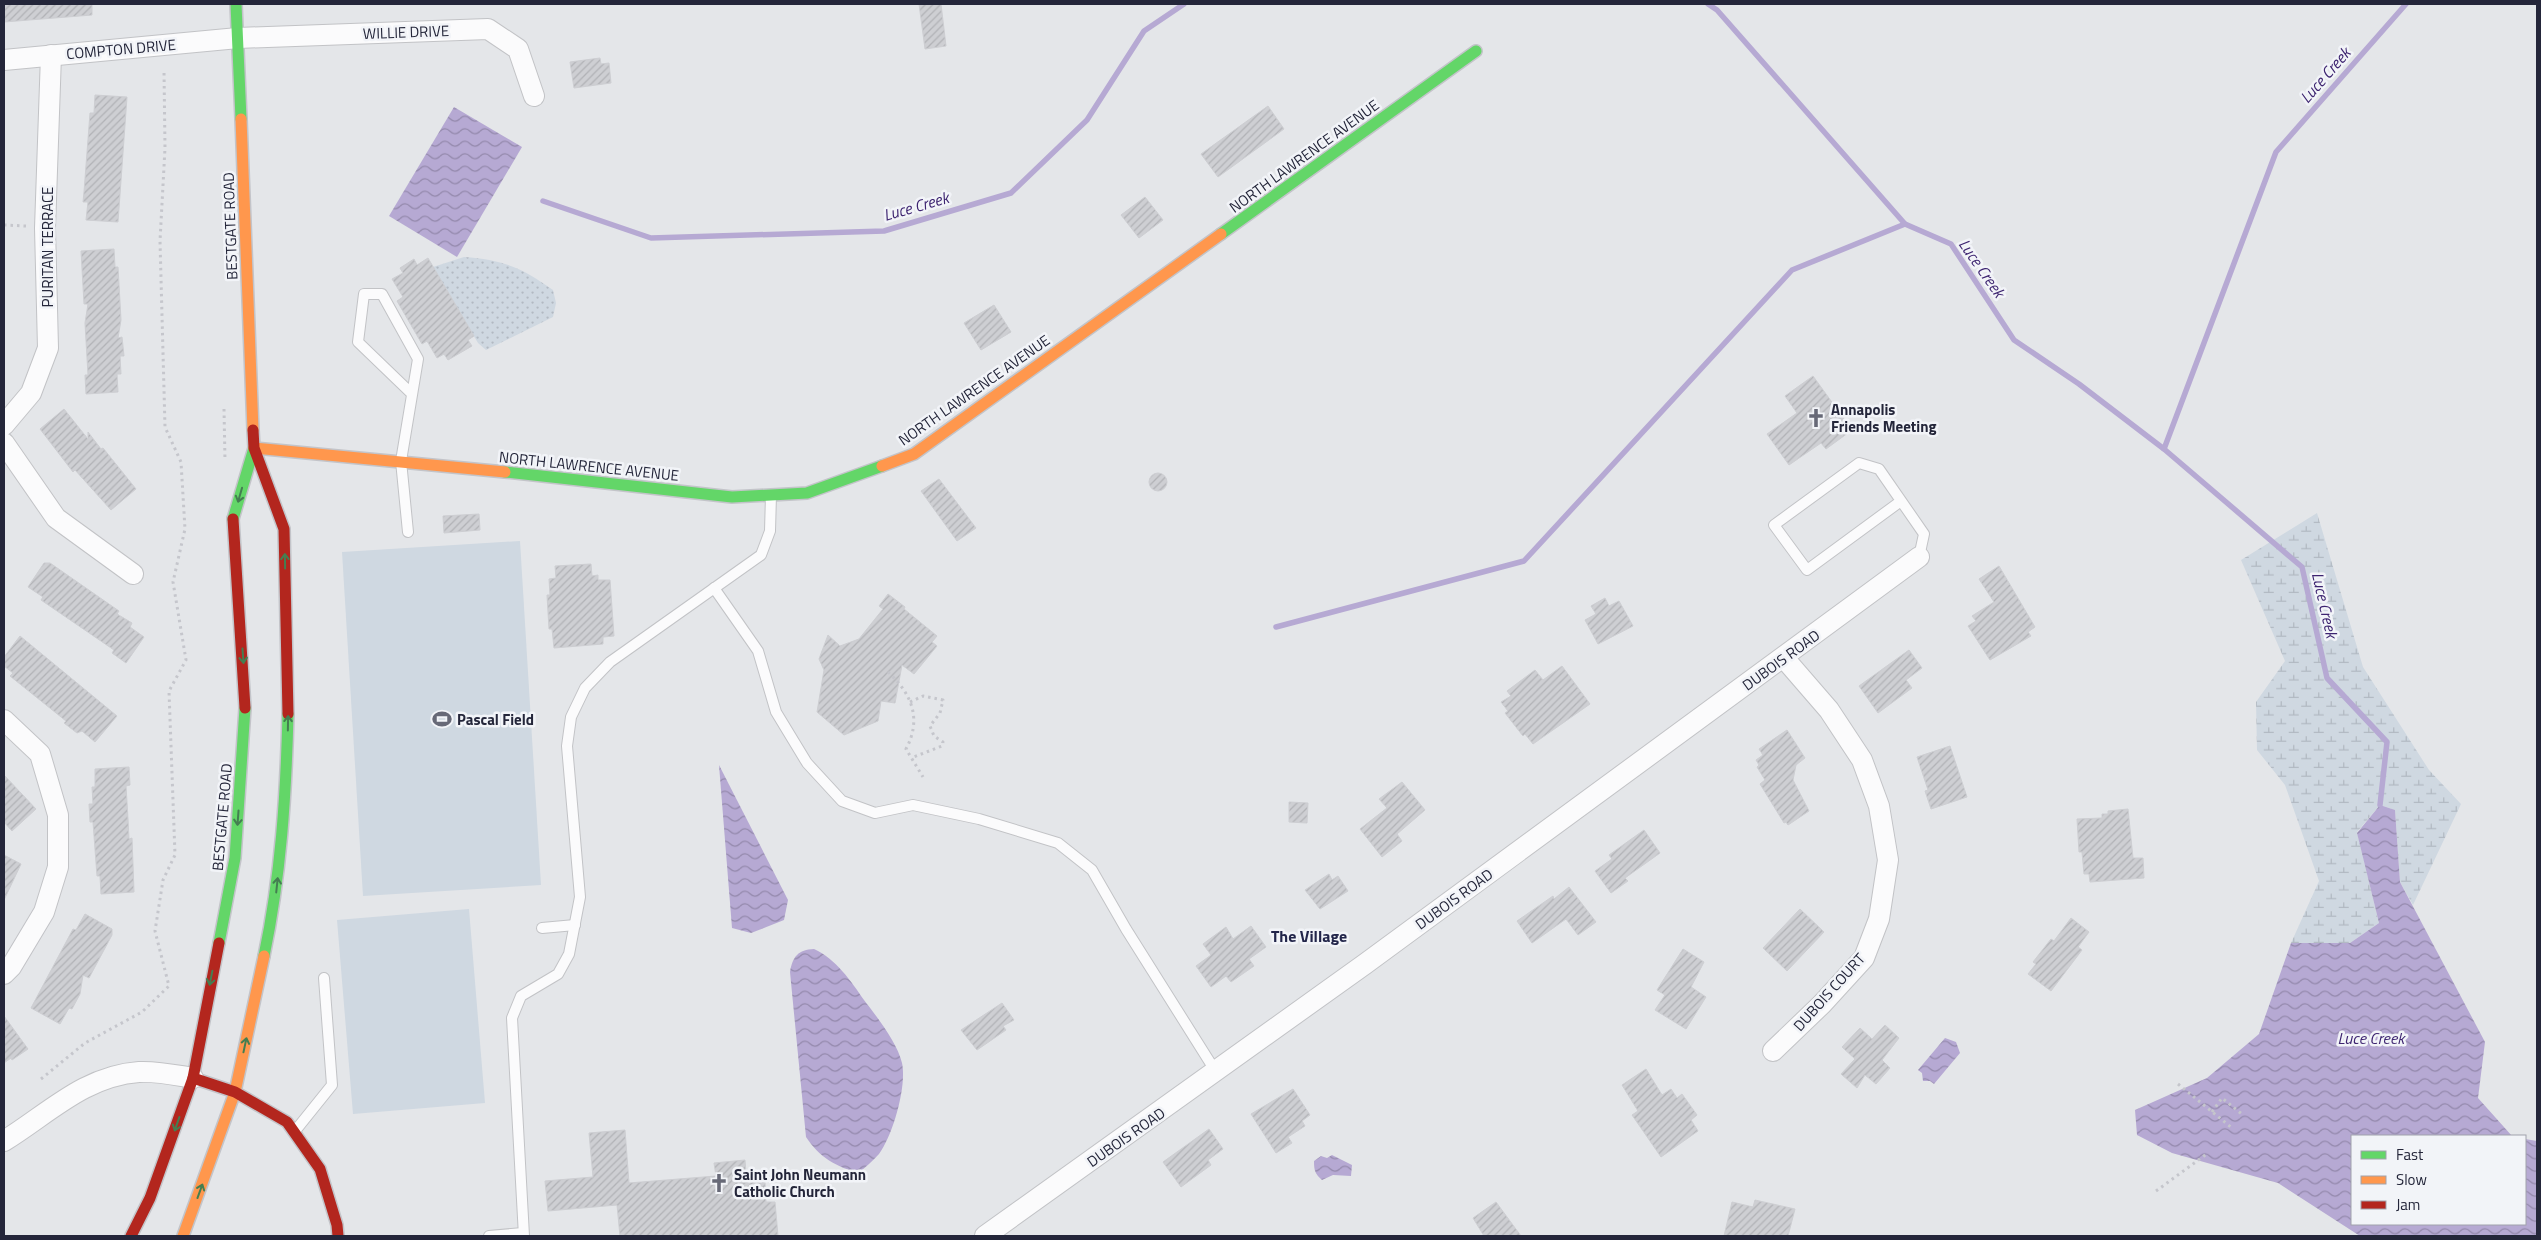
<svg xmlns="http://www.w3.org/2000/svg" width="2541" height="1240" font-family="'Titillium Web',sans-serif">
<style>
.grass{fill:#cfd8e1}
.wetland{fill:url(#wetland-marsh)}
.park{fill:url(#park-dots)}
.water{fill:url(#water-waves)}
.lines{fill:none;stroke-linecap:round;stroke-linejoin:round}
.stream{stroke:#b6a9d3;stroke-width:5.5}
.building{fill:url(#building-hatch);stroke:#cdced2}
.lane-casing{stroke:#c2c3c6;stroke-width:12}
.street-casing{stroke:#c2c3c6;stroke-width:22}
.fast-casing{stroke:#c3c4c9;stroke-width:14}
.slow-casing{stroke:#c3c4c9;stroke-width:14}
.jam-casing{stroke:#c3c4c9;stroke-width:14}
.path{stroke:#c5c6cc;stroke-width:3;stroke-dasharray:2.5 4;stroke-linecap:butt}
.lane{stroke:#fbfbfc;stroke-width:10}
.street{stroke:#fbfbfc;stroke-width:20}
.fast{stroke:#63d668;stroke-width:11}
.slow{stroke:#ff974d;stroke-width:11}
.jam{stroke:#b3261e;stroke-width:11}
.oneway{stroke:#447e51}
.labels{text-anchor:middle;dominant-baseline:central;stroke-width:5;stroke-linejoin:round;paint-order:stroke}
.street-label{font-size:15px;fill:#24263a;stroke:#f2f4f8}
.poi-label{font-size:15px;font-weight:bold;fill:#24263a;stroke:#f2f4f8;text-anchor:start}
.water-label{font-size:16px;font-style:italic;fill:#3d2470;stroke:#f2f4f8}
.neighbourhood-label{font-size:16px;font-weight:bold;fill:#22254a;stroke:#f2f4f8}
</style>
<defs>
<pattern id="wetland-marsh" width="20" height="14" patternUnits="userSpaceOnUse" patternTransform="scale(1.25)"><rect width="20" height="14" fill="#cfd8e1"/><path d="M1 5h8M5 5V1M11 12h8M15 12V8" fill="none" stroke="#b2b9c2"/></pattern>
<pattern id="park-dots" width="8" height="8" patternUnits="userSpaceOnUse" patternTransform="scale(1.25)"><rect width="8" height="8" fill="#cfd8e1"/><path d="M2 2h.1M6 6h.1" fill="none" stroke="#b2b9c2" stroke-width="1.8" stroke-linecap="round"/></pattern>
<pattern id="water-waves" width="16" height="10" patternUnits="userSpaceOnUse" patternTransform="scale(1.25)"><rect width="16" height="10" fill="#b6a9d3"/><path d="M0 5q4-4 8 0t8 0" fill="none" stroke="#9489ac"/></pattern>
<pattern id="building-hatch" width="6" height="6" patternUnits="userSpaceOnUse" patternTransform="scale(1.25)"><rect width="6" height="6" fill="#cecfd3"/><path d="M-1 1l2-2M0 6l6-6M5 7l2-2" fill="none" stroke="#b1b2b6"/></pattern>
</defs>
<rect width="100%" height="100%" fill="#e4e6e9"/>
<g class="grass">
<polygon points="520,541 541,885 363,896 342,552"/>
<polygon points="469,909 485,1103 353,1114 337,920"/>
</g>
<polygon class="wetland" points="2317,513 2363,667 2429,770 2461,804 2413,905 2400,882 2395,810 2380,805 2357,832 2379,923 2350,943 2291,943 2319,881 2285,785 2257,750 2256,702 2285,661 2241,560"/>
<path class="park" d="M 464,257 C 503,260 521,267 553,290 L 556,303 L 553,317 L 486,350 L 478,343 L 433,267 Z"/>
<g class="water">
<polygon points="454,107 522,147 457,257 389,216"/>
<polygon points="719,765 788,900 784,920 751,933 732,928"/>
<polygon points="2380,805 2395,810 2400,882 2485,1042 2478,1098 2512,1136 2352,1136 2352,1224 2525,1224 2525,1139 2537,1141 2537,1236 2360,1236 2278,1183 2172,1153 2137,1135 2135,1110 2207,1078 2259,1034 2291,943 2350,943 2379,923 2357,833"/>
<path d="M 814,949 C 836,959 851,981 864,1000 C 877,1017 897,1042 902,1063 C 907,1086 893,1135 879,1154 C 873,1161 865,1167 859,1173 C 835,1166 820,1158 806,1137 L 790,972 C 793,956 798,950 814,949 Z"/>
<polygon points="1945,1038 1956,1042 1960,1053 1934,1084 1930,1081 1923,1081 1922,1073 1918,1070"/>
<path d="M 1332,1155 L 1352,1165 L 1351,1176 L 1333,1175 L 1322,1180 C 1315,1174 1314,1170 1314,1161 L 1321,1156 L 1327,1158 Z"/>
</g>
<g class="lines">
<g class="stream">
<polyline points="1708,4 1717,10 1905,224 1951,244 2014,340 2079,384 2164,449 2302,567 2327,678 2387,742 2380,805"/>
<polyline points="543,201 651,238 884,231 1011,193 1087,120 1144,31 1184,4"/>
<polyline points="2164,449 2276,152 2406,4"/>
<polyline points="1276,627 1524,561 1792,270 1905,224"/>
</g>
</g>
<g class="building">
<polygon points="4,4 92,4 92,15 4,22"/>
<polygon points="919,4 941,4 946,46 925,49"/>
<polygon points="600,58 601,64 609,63 611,83 574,88 570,62"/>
<polygon points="95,95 127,97 118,222 86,220 88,202 83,202 84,192 90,113 94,113"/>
<polygon points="1268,106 1284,129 1218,177 1201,154"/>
<polygon points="1145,197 1163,220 1139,238 1121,215"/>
<polygon points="114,249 115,267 118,267 121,320 118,338 122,337 124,356 120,356 121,374 117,374 118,392 86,394 85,375 88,375 85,323 88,304 84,304 81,251"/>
<polygon points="428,258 474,336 468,340 472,346 448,360 444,354 437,358 427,341 422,344 397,301 403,297 392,279 403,273 400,268 414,259 417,265"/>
<polygon points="994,305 1011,332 981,350 964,323"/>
<polygon points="1813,376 1852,430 1826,449 1821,443 1789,465 1767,434 1797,413 1785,396"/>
<polygon points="64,409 88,439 88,432 101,449 103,448 136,489 111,510 75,470 73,472 40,429"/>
<circle cx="1158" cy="482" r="9"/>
<polygon points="939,479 976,528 957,541 921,491"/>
<polygon points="479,514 480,530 444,533 443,516"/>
<polygon points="44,563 50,563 119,611 117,614 132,623 130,627 144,637 126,663 112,653 114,650 41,600 43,597 28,587"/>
<polygon points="591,564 592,576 598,575 598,580 610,580 614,636 603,637 603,644 554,648 552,629 549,629 547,595 550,595 549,579 556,578 555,566"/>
<polygon points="1999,566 2035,627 2028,632 2031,636 1990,660 1968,626 1976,621 1972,616 1994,602 1979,579"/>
<polygon points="888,594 905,607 904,609 937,636 932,642 937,646 914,674 902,665 895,703 881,701 878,721 844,735 817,712 824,670 819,659 828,635 840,646 859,639 883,609 879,606"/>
<polygon points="1605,598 1609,606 1619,601 1633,626 1598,644 1585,620 1596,614 1591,606"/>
<polygon points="20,636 117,716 95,742 82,731 77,733 64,723 66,721 10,676 13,673 4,666 4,657"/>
<polygon points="1909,650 1922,668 1906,680 1912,688 1878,713 1859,686"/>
<polygon points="1562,666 1590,704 1533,744 1525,734 1523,736 1505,713 1508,711 1501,702 1511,696 1507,691 1535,670 1543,680"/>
<polygon points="1787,730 1805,758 1796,765 1793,780 1809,811 1788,825 1786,822 1784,823 1760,784 1765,780 1757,767 1759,765 1756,760 1763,755 1759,749"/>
<polygon points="1950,746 1967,797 1931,809 1925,791 1928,790 1917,757"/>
<polygon points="129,767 130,785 126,786 128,819 129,839 132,838 134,892 101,894 100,876 97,876 93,822 90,822 89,804 93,804 92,787 95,787 95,769"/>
<polygon points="4,775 36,809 12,831 4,822"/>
<polygon points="1402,782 1425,810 1397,834 1402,841 1382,857 1360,829 1387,808 1379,799"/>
<polygon points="1289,802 1308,803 1307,823 1289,822"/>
<polygon points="2128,809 2133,858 2143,858 2144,878 2090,882 2089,874 2084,874 2082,852 2079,852 2077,819 2102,818 2102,814 2108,814 2108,811"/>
<polygon points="1644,830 1660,853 1625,878 1628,881 1611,893 1595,871 1612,859 1609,855"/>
<polygon points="4,855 21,864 4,900"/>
<polygon points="1329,874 1332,880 1338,876 1348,891 1320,909 1305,890"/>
<polygon points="1569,887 1596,922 1578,935 1566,919 1532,943 1517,921 1553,896 1554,899"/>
<polygon points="1800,909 1824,932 1787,971 1763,948"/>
<polygon points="85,914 112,929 112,935 89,978 83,975 80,994 72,1009 69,1008 60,1024 31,1008 73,929 76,930"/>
<polygon points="2071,918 2089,932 2078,947 2082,950 2051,991 2028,974 2036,964 2033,962 2051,939 2054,941"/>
<polygon points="1251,926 1266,947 1249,959 1254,966 1231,982 1226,976 1211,987 1196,966 1211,955 1203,944 1226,927 1233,939"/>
<polygon points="1683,949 1704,962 1691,987 1706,997 1686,1029 1655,1010 1665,995 1657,990"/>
<polygon points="1002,1003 1014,1020 1003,1026 1006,1030 977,1050 961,1030"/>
<polygon points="4,1016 28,1049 12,1060 11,1058 4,1063"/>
<polygon points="1885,1025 1899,1038 1882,1060 1890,1068 1876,1084 1865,1075 1857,1088 1841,1074 1855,1059 1842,1047 1860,1028 1872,1039"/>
<polygon points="1646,1069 1662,1095 1671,1089 1677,1098 1682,1094 1697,1115 1691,1120 1698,1131 1661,1157 1632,1115 1638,1111 1622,1085"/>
<polygon points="1293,1089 1310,1115 1302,1121 1305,1126 1288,1137 1292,1143 1276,1153 1251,1114"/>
<polygon points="1209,1129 1223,1149 1208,1160 1211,1165 1181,1187 1163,1162"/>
<polygon points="625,1130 629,1183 716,1176 714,1163 745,1160 746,1173 755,1172 756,1183 765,1182 766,1202 775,1202 778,1236 620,1236 617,1205 548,1211 545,1181 593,1177 589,1133"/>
<polygon points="1755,1200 1795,1209 1788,1236 1724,1236 1732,1202 1753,1207"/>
<polygon points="1496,1202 1521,1236 1484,1236 1473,1218"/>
</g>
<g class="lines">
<g class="lane-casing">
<g id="lane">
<polyline points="1901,501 1807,570 1774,525 1859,463 1879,469 1924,534 1919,557"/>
<polyline points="408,532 401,461 418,359 382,294 364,294 358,342 412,394"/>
<polyline points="714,588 758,651 776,712 807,763 842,801 875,813 913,805 979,819 1058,843 1092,870 1126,929 1216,1072"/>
<polyline points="542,928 575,925"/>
<polyline points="295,1131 332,1085 324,978"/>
<polyline points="489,1236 523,1233"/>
<polyline points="524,1236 512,1018 521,996 558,974 569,954 580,897 567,746 571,717 585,688 610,662 761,555 770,531 771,495"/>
</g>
</g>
<g class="street-casing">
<g id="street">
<polyline points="4,60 238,38 488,29 518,49 534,96"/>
<polyline points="4,425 31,393 48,348 45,228 51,55"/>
<polyline points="4,443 56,518 133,574"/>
<polyline points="4,720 40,754 58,815 58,867 44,912 11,967 4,974"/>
<polyline points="1773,1051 1822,1004 1864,958 1879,919 1888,860 1879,806 1862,760 1829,710 1784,658"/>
<path d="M 4,1141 C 48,1114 84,1076 139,1072 C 157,1071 175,1075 193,1078"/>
<polyline points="985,1236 1365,964 1919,557"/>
</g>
</g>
<g class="fast-casing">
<g id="fast">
<polyline points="236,4 241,119"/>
<polyline points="1221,234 1476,51"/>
<polyline points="505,472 732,497 807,493 882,466"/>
<polyline points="233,519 254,448"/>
<polyline points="219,943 235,858 245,708"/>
<path d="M 264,956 C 281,875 286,796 288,714"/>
</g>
</g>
<g class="slow-casing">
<g id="slow">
<polyline points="241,119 253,430"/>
<polyline points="254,448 505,472"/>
<polyline points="882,466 914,454 1221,234"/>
<polyline points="183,1236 235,1092 264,956"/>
</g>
</g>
<g class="jam-casing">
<g id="jam">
<polyline points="253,430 254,448 284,529 288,714"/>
<polyline points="233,519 245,708"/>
<polyline points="193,1078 235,1092 287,1122 320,1169 337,1225 338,1236"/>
<polyline points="131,1236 150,1198 193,1078 219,943"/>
</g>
</g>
<g class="path">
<polyline points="4,225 26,226"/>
<polyline points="224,409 225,461"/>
<path d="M 888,672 C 912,694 922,719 906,749 L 923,777"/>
<polyline points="910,702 923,696 943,700 940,713 930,726 934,736 943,742 942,746 911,758"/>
<polyline points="41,1079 85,1043 142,1012 169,986 155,931 163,880 175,855 169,691 186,660 173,582 185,529 181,462 165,427 160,241 165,148 164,71"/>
<polyline points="2178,1084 2232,1128"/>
<polyline points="2212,1112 2222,1098 2243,1115"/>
<polyline points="2156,1191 2208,1153"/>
</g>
<use href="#lane" class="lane"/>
<use href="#street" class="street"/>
<use href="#fast" class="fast"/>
<use href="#slow" class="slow"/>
<use href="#jam" class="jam"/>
</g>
<defs><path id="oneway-shaft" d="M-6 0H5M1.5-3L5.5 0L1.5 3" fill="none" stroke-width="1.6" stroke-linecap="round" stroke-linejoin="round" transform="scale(1.25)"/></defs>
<g class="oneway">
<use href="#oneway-shaft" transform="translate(240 495) rotate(106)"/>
<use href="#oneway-shaft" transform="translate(285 561) rotate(-91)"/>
<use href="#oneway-shaft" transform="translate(243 656) rotate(86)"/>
<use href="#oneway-shaft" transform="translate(288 723) rotate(-89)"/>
<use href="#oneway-shaft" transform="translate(238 818) rotate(94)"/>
<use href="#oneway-shaft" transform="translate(277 885) rotate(-84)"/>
<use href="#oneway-shaft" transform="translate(211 978) rotate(101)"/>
<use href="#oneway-shaft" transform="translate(245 1045) rotate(-78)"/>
<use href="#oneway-shaft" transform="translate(177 1124) rotate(109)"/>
<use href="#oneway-shaft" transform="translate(200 1191) rotate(-70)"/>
</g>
<defs>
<g id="church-bare" transform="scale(1.5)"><path d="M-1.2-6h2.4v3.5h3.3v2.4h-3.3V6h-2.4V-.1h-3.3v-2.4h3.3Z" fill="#676977" stroke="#f2f4f8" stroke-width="2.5" paint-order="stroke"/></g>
<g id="stadium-bare" transform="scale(1.5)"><path d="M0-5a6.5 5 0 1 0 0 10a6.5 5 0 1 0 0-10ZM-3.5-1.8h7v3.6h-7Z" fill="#676977" stroke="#f2f4f8" stroke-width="2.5" paint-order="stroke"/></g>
</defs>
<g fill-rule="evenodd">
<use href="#church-bare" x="1816" y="418"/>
<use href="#stadium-bare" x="442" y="719"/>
<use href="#church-bare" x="719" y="1183"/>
</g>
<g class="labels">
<g class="street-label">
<text transform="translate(406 32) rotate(-2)">WILLIE DRIVE</text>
<text transform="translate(121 49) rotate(-5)">COMPTON DRIVE</text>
<text transform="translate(1304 156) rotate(-36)">NORTH LAWRENCE AVENUE</text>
<text transform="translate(230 226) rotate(-92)">BESTGATE ROAD</text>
<text transform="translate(47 247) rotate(-90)">PURITAN TERRACE</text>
<text transform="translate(974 390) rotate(-35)">NORTH LAWRENCE AVENUE</text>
<text transform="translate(589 466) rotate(6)">NORTH LAWRENCE AVENUE</text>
<text transform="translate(1781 660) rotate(-36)">DUBOIS ROAD</text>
<text transform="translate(222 817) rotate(-85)">BESTGATE ROAD</text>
<text transform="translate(1454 899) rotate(-36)">DUBOIS ROAD</text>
<text transform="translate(1829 992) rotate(-48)">DUBOIS COURT</text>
<text transform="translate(1126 1137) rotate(-35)">DUBOIS ROAD</text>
</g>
<g class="poi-label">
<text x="1831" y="409">Annapolis<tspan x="1831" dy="17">Friends Meeting</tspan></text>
<text x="457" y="719">Pascal Field</text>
<text x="734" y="1174">Saint John Neumann<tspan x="734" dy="17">Catholic Church</tspan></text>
</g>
<g class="water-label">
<text transform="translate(2325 75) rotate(-49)">Luce Creek</text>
<text transform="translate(916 206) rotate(-16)">Luce Creek</text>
<text transform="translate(1982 268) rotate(55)">Luce Creek</text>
<text transform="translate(2325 605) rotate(77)">Luce Creek</text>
<text x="2371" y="1038">Luce Creek</text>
</g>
<g class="neighbourhood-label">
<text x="1309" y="936">The Village</text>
</g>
</g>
<rect width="2541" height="1240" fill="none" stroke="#24263a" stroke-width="10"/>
<rect x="2351" y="1135" width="175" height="90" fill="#f2f4f8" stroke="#a0a2ac"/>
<rect x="2361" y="1151" width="25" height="8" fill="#63d668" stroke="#a0a2ac"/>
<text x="2396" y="1160" font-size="15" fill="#24263a">Fast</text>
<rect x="2361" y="1176" width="25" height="8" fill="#ff974d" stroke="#a0a2ac"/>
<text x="2396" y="1185" font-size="15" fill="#24263a">Slow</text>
<rect x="2361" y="1201" width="25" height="8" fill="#b3261e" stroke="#a0a2ac"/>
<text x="2396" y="1210" font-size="15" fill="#24263a">Jam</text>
</svg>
